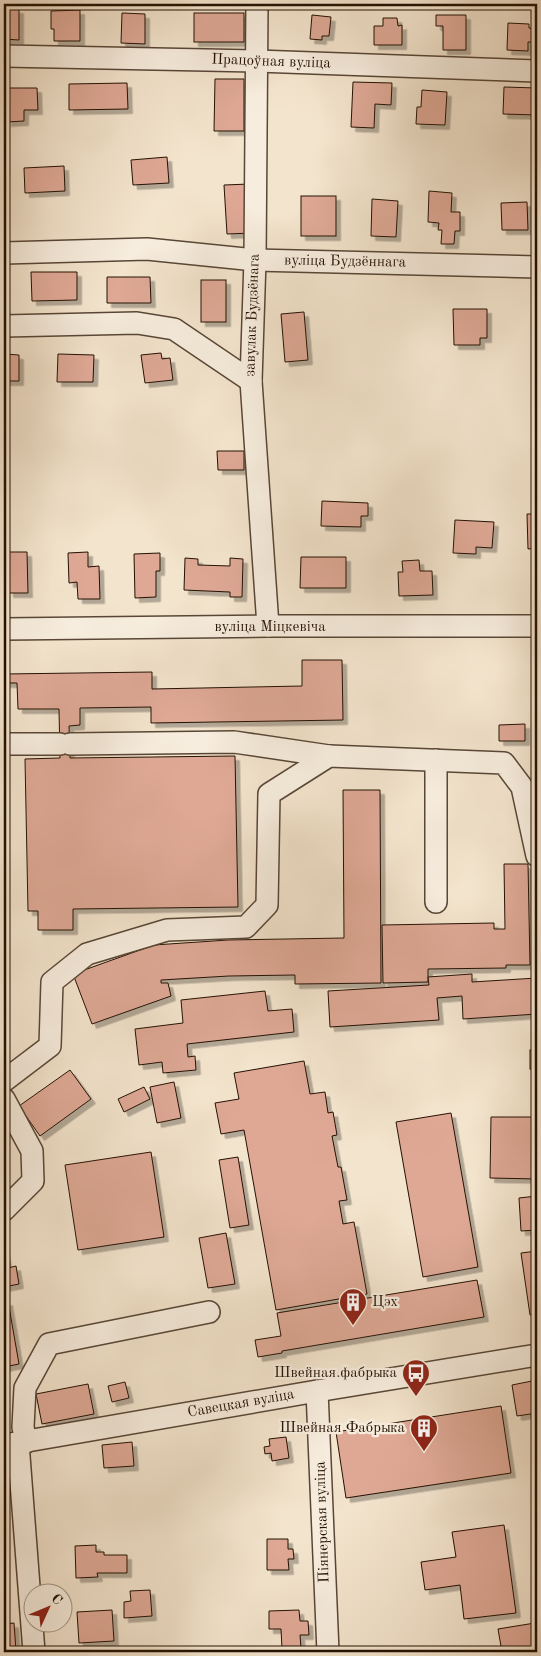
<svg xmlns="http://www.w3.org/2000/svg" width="541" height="1656" font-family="'Old Standard TT',serif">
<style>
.building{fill:#dea895;stroke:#241103;filter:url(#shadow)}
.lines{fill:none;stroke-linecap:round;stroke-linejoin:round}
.minor-casing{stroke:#584636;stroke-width:24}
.minor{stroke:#f7edde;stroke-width:21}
.labels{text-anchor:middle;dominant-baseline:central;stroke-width:4.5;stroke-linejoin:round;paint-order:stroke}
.street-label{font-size:15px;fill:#241103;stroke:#f7edde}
.poi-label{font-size:15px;fill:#241103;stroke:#f7edde;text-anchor:end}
</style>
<defs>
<filter id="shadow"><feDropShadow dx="4.5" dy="4.5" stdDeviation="0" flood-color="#0004"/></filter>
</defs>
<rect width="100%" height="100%" fill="#f3e4cd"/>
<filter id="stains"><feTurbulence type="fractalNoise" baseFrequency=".004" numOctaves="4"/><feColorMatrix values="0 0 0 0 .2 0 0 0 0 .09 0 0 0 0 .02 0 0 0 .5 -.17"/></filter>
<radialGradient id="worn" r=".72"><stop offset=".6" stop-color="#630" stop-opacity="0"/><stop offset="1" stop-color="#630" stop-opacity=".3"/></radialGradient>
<g class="building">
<polygon points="4,9 19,9 19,40 4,39"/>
<polygon points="80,10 80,41 54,41 54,29 51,29 51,11"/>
<polygon points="122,13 145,14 145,44 121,43"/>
<rect x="194" y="13" width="50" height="29"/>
<polygon points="312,15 331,17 329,36 322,36 322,40 310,39"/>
<polygon points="436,15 466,15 466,50 443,50 443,26 436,26"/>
<polygon points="383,18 397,18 398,26 402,25 402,45 374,45 374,26 383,26"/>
<polygon points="508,23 529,24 529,28 537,29 537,42 528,42 528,51 507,50"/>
<polygon points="215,79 244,79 244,131 214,131"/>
<polygon points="353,82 392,83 391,105 375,104 374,128 351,127"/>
<polygon points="127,83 128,109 69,110 69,84"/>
<polygon points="504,87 537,88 537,115 503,114"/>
<polygon points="4,88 37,88 38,110 24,110 24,121 7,122 7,111 4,111"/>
<polygon points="422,90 447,92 445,125 416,124 417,107 421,107"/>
<polygon points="167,157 169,183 133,185 131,160"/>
<polygon points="64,166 65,191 25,193 24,168"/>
<polygon points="250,184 252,233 227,234 224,185"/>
<polygon points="429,191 452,193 451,212 460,212 460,231 455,231 454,244 441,244 442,230 438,230 439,223 428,222"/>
<rect x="301" y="196" width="35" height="40"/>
<polygon points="372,199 398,201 396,237 371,236"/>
<polygon points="527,202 528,230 502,230 501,203"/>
<polygon points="31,272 77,272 77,300 32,301"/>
<polygon points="107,277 150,277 151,303 107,303"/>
<rect x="201" y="280" width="25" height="42"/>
<polygon points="453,309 487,309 487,338 480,338 480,345 454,345"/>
<polygon points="304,312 308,360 285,362 281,314"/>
<polygon points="161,353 162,359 170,358 173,380 145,383 141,355"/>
<polygon points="4,354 19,355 19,381 4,381"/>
<polygon points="58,354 94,355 93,382 57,382"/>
<polygon points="217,451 244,451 244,470 218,470"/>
<polygon points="322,501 368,503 368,516 361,516 361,527 321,526"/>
<polygon points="527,514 537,514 537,548 528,549"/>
<polygon points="455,520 494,522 492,548 476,547 476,554 453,553"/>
<polygon points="8,552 27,552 28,593 9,593"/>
<polygon points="88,552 88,567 99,566 100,599 78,599 77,582 69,583 68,553"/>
<polygon points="160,553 160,571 156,571 156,597 135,598 134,554"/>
<polygon points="301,557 346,557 346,588 300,588"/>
<polygon points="185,558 198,559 198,565 230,566 230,558 243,559 242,597 230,597 230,592 184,590"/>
<polygon points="419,560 420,571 432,571 433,595 399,596 398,572 403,572 402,561"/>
<polygon points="302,660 342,660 343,720 151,723 151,707 80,708 80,725 69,726 70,758 235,756 238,907 73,909 73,930 38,930 38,911 28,911 25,759 60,758 59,709 18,709 17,683 4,683 4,674 152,672 152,689 302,686"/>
<polygon points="525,724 525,741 499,741 499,725"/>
<polygon points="343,790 380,790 381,983 295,984 295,975 229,976 161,980 161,983 168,983 171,996 92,1024 73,974 154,945 228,940 344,938"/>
<polygon points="504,864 528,864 530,965 506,965 506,968 428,969 428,982 383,983 382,925 494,923 494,929 505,929"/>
<polygon points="472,974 472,982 537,978 537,1014 463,1019 462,996 437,998 439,1020 330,1027 328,991 429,985 428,977"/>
<polygon points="265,991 268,1011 292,1009 294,1032 187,1044 188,1057 195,1056 196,1070 163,1073 162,1062 139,1065 135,1029 183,1023 181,1000"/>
<rect x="530" y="1050" width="7" height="19"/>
<polygon points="304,1061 310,1094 325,1092 328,1113 333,1112 337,1135 332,1136 338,1167 341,1167 347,1200 339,1201 343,1224 354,1222 367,1294 276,1310 244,1130 221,1134 215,1103 239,1099 234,1073"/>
<polygon points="70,1070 91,1099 40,1136 19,1106"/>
<polygon points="174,1082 181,1118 157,1123 150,1087"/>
<polygon points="144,1087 150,1099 124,1112 118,1099"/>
<polygon points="451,1113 478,1267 423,1277 396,1122"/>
<polygon points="491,1117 537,1117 537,1179 490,1178"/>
<polygon points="151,1152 164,1237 78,1250 65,1165"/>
<polygon points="238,1157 249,1225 230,1228 219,1160"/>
<polygon points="537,1196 537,1230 521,1231 519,1198"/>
<polygon points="226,1233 235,1284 208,1288 199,1238"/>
<polygon points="4,1247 8,1268 16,1266 19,1284 4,1287"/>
<polygon points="537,1251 537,1314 530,1315 521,1253"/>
<polygon points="477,1280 484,1317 282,1351 282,1353 258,1357 255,1340 281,1336 277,1313"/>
<polygon points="8,1301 19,1364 4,1367 4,1302"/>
<polygon points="537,1380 537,1413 517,1416 512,1385"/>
<polygon points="125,1382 129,1398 112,1402 108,1386"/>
<polygon points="88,1384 94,1414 42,1424 36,1394"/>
<polygon points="501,1406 511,1473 346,1498 336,1432"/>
<polygon points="286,1437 289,1458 272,1461 271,1453 265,1454 264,1447 270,1446 269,1439"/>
<polygon points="132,1442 134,1466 104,1468 102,1445"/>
<polygon points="504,1525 516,1613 464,1619 460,1585 425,1590 421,1562 456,1557 452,1532"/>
<polygon points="267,1539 288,1539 288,1549 293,1549 294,1559 288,1559 289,1570 267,1570"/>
<polygon points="96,1545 96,1552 104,1552 104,1555 127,1555 127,1573 97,1573 98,1577 76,1578 75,1546"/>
<polygon points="150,1590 152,1616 124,1618 124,1602 131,1601 130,1591"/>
<polygon points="112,1610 114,1641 79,1643 77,1612"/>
<polygon points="299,1610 300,1621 308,1621 309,1635 300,1635 301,1648 282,1649 281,1629 269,1629 269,1611"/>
<polygon points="14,1623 16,1651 4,1652 4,1624"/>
<polygon points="535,1623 537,1652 502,1652 498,1629"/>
</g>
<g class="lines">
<g class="minor-casing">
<g id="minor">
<polyline points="257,4 255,260 251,381 268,626"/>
<polyline points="4,56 257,61 537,71"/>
<polyline points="4,253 147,249 255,260 537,267"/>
<polyline points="4,326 137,323 174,329 251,381"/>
<polyline points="4,629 268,626 537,626"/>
<polyline points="4,744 60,744"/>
<polyline points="70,744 234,742 329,756"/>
<polyline points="436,760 436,902"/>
<polyline points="4,1081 50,1046 52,982 87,954 167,930 246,927 267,905 269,794 329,756 504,763 522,787 537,856"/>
<polyline points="4,1099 32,1151 33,1181 4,1210"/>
<polyline points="317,1391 328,1652"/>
<polyline points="26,1442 23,1427 25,1388 49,1344 209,1312"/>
<polyline points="18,1443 34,1652"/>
<polyline points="4,1445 317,1391 537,1355"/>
</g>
</g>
<use href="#minor" class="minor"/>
</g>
<defs>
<g id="building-pin" transform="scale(1.4375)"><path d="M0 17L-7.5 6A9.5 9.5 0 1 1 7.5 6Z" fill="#8f2418" stroke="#f7edde"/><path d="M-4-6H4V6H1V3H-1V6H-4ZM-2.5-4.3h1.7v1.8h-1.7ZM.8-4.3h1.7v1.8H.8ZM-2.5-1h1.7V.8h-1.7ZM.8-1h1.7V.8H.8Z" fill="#fff"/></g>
<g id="bus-pin" transform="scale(1.4375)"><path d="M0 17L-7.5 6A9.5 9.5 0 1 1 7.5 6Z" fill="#8f2418" stroke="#f7edde"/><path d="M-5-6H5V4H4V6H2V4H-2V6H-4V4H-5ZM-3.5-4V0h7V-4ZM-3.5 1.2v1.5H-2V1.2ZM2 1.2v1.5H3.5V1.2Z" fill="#fff"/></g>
</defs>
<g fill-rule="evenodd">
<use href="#building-pin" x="353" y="1302"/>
<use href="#bus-pin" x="416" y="1373"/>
<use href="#building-pin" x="424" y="1428"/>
</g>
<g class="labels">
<g class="street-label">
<text transform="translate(271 62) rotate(2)">Працоўная вуліца</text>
<text transform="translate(345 262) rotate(1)">вуліца Будзённага</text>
<text transform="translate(253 315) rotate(-88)">завулак Будзёнага</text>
<text x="270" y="627">вуліца Міцкевіча</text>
<text transform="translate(241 1404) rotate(-10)">Савецкая вуліца</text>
<text transform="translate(323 1522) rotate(-92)">Піянерская вуліца</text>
</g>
<g class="poi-label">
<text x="372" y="1302" text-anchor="start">Цэх</text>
<text x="397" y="1373">Швейная фабрыка</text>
<text x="405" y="1428">Швейная Фабрыка</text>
</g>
</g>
<rect width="541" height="1656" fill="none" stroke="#f3e4cd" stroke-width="20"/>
<rect x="5" y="5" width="531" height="1646" fill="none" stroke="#241103" stroke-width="2.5"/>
<rect x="10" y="10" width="521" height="1636" fill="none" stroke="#241103"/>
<g transform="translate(48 1608) rotate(46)"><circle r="24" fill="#f7edde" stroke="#a39586"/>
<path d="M0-4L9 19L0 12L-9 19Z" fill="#8f2418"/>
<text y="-8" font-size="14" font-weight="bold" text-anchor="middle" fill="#241103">С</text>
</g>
<rect width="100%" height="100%" filter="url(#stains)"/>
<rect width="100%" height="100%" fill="url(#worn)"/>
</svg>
